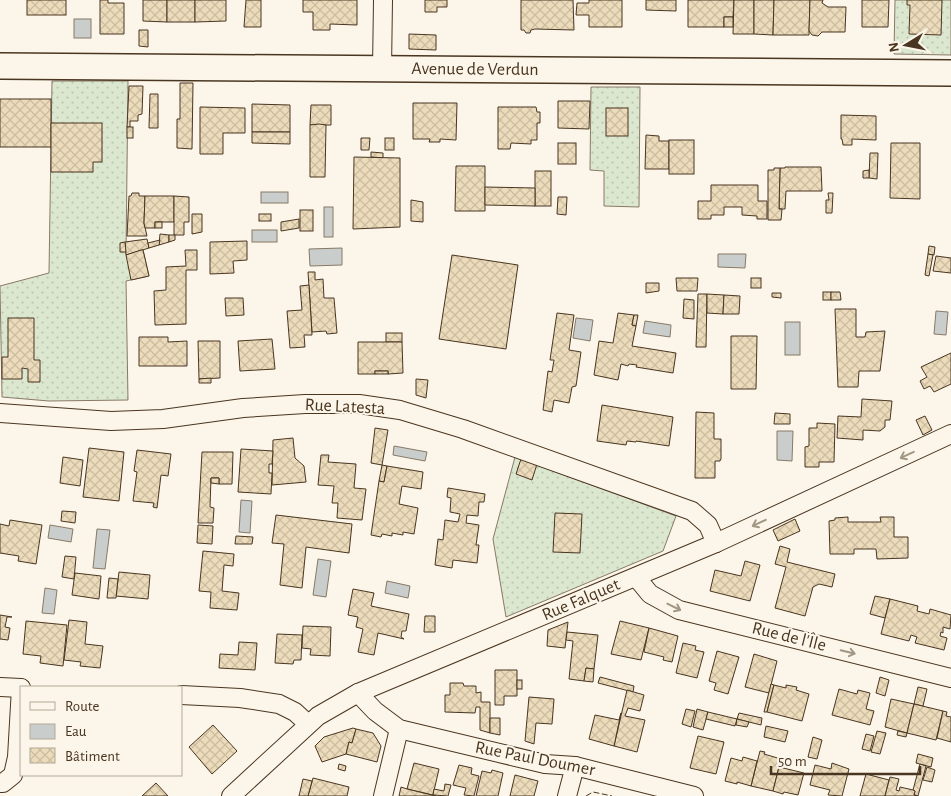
<svg xmlns="http://www.w3.org/2000/svg" width="951" height="796" font-family="'Alegreya Sans',sans-serif">
<style>
.grass{fill:url(#grass-dots);stroke:#887966}
.water{fill:#c9cecd;stroke:#887966}
.building{fill:url(#building-cross-hatch);stroke:#4a3520}
.lines{fill:none;stroke-linecap:round;stroke-linejoin:round}
.street-casing{stroke:#4a3520;stroke-width:20}
.secondary-casing{stroke:#4a3520;stroke-width:28}
.street{stroke:#fbf6e9;stroke-width:18}
.secondary{stroke:#fbf6e9;stroke-width:25}
.fence{stroke:#4a3520;stroke-width:1;stroke-dasharray:6 2.5;stroke-linecap:butt}
.oneway{stroke:#a29684}
.labels{text-anchor:middle;dominant-baseline:central;stroke-width:4;stroke-linejoin:round;paint-order:stroke}
.street-label{font-size:18px;fill:#4a3520;stroke:#fbf6e9}
</style>
<defs>
<pattern id="grass-dots" width="8" height="8" patternUnits="userSpaceOnUse" patternTransform="scale(1.25)"><rect width="8" height="8" fill="#dce7d0"/><path d="M2 2h.1M6 6h.1" fill="none" stroke="#bec7b2" stroke-width="1.8" stroke-linecap="round"/></pattern>
<pattern id="building-cross-hatch" width="8" height="8" patternUnits="userSpaceOnUse" patternTransform="scale(1.25)"><rect width="8" height="8" fill="#ecdcbc"/><path d="M0 0l8 8M0 8l8-8" fill="none" stroke="#ccbda1"/></pattern>
</defs>
<rect width="100%" height="100%" fill="#fbf6e9"/>
<g class="grass">
<polygon points="895,0 951,0 951,55 894,54"/>
<polygon points="52,81 128,81 126,254 143,250 149,276 126,281 128,400 49,401 2,397 0,286 49,273"/>
<polygon points="591,87 640,87 639,207 604,206 604,171 590,170"/>
<polygon points="515,457 676,516 663,551 506,617 493,539"/>
</g>
<g class="water">
<rect x="74" y="19" width="17" height="19"/>
<rect x="261" y="192" width="27" height="11"/>
<rect x="324" y="207" width="9" height="30"/>
<rect x="252" y="230" width="25" height="12"/>
<polygon points="342,248 342,265 310,266 309,249"/>
<polygon points="718,254 746,254 745,268 718,267"/>
<polygon points="936,311 948,312 946,335 934,334"/>
<polygon points="576,318 593,320 590,341 573,338"/>
<polygon points="645,321 671,325 670,337 643,333"/>
<rect x="785" y="322" width="15" height="33"/>
<polygon points="777,431 793,431 792,461 777,460"/>
<polygon points="394,446 427,452 425,461 393,455"/>
<polygon points="241,500 252,501 250,533 239,532"/>
<polygon points="50,525 73,529 71,542 48,538"/>
<polygon points="97,529 110,530 105,569 93,568"/>
<polygon points="318,559 331,561 326,597 313,595"/>
<polygon points="387,581 410,586 408,598 385,593"/>
<polygon points="45,588 57,590 54,614 42,613"/>
</g>
<g class="building">
<rect x="27" y="0" width="39" height="15"/>
<polygon points="100,0 108,0 108,3 124,3 124,34 100,34"/>
<polygon points="143,0 167,0 167,22 143,21"/>
<rect x="167" y="0" width="28" height="22"/>
<polygon points="195,0 226,0 226,21 195,22"/>
<polygon points="246,0 261,0 261,27 244,27"/>
<polygon points="303,0 357,0 357,25 330,24 330,30 313,30 313,12 303,12"/>
<polygon points="425,0 447,0 447,7 437,7 437,12 425,12"/>
<polygon points="521,0 573,0 574,30 535,29 531,30 530,33 526,33 524,30 521,30"/>
<polygon points="589,0 622,0 622,27 589,27 589,15 576,15 577,3 589,3"/>
<polygon points="646,0 676,0 676,11 646,10"/>
<polygon points="688,0 734,0 733,17 724,17 724,27 688,27"/>
<polygon points="734,0 754,0 754,34 733,34"/>
<polygon points="754,0 774,0 773,35 754,34"/>
<polygon points="774,0 810,0 809,35 773,35"/>
<polygon points="810,0 823,0 822,3 828,7 846,7 845,32 822,32 818,36 812,35 809,31"/>
<polygon points="862,0 889,0 888,27 862,27"/>
<polygon points="907,0 942,0 941,35 909,34 910,5 907,5"/>
<rect x="724" y="17" width="9" height="10"/>
<polygon points="139,30 148,30 148,47 139,46"/>
<polygon points="409,34 436,35 436,50 409,49"/>
<polygon points="180,83 193,83 192,149 177,148 177,119 180,119"/>
<polygon points="129,86 143,86 142,114 138,115 138,121 130,121 130,127 127,127"/>
<polygon points="150,94 158,94 158,128 149,128"/>
<rect x="0" y="99" width="51" height="48"/>
<polygon points="558,101 590,101 589,129 558,128"/>
<polygon points="413,103 457,103 456,140 440,139 440,142 429,142 430,139 413,139"/>
<polygon points="252,104 290,105 290,132 252,132"/>
<polygon points="311,105 331,105 331,125 310,125"/>
<polygon points="200,107 245,108 245,133 223,133 223,154 200,154"/>
<polygon points="498,107 536,107 537,112 540,112 540,123 537,123 537,140 531,140 531,144 511,143 510,149 498,149"/>
<rect x="606" y="108" width="22" height="28"/>
<polygon points="841,115 876,116 876,140 852,139 852,145 843,145 842,139 841,139"/>
<polygon points="51,123 102,123 102,162 93,162 93,172 51,172"/>
<polygon points="319,124 326,125 325,177 310,177 310,125"/>
<rect x="127" y="127" width="6" height="11"/>
<polygon points="252,132 290,132 290,144 252,143"/>
<polygon points="646,135 659,136 659,141 669,141 669,169 645,169"/>
<polygon points="361,138 370,138 369,150 361,150"/>
<rect x="385" y="138" width="9" height="12"/>
<rect x="669" y="140" width="25" height="34"/>
<rect x="558" y="143" width="18" height="21"/>
<polygon points="891,143 920,143 920,199 890,198"/>
<polygon points="371,152 383,153 383,158 371,157"/>
<polygon points="870,153 878,153 877,179 869,178"/>
<polygon points="354,157 400,158 400,227 353,229"/>
<polygon points="456,166 485,166 485,211 455,211"/>
<polygon points="785,167 821,167 822,191 786,191 785,209 779,209 780,168 785,168"/>
<polygon points="774,168 780,168 779,209 782,209 781,220 768,220 768,170 774,170"/>
<polygon points="869,170 869,178 863,178 863,171"/>
<rect x="535" y="171" width="16" height="35"/>
<polygon points="711,185 758,185 758,201 767,201 767,219 757,219 757,216 742,215 742,207 724,207 724,215 711,215 711,219 698,219 698,201 711,201"/>
<polygon points="485,187 535,188 535,206 485,205"/>
<polygon points="132,193 139,193 139,196 145,196 144,223 147,236 127,236 129,196 131,196"/>
<polygon points="828,193 833,193 832,213 826,213 826,200 829,200"/>
<polygon points="145,196 174,196 174,222 155,222 155,228 145,228 144,223"/>
<polygon points="174,196 189,197 189,222 184,222 184,235 174,235"/>
<polygon points="558,197 567,197 566,215 557,214"/>
<polygon points="411,200 423,202 423,222 411,221"/>
<rect x="300" y="210" width="13" height="21"/>
<polygon points="192,214 202,214 202,232 192,234"/>
<rect x="259" y="214" width="12" height="7"/>
<polygon points="299,219 299,228 281,231 281,222"/>
<rect x="155" y="222" width="7" height="6"/>
<polygon points="160,234 169,235 169,242 159,245"/>
<polygon points="169,235 175,235 175,240 169,242"/>
<polygon points="147,239 149,248 126,255 125,242"/>
<polygon points="160,240 159,245 149,248 148,243"/>
<polygon points="247,241 247,260 233,261 234,273 210,274 210,242"/>
<polygon points="125,242 126,252 120,252 120,243"/>
<polygon points="929,246 935,247 934,255 928,254"/>
<polygon points="141,250 143,250 149,276 131,280 126,255"/>
<polygon points="185,250 197,250 197,270 186,270 186,324 155,325 154,291 166,290 166,267 186,266"/>
<polygon points="928,254 933,255 929,276 925,275"/>
<polygon points="452,255 518,265 506,349 439,339"/>
<polygon points="936,256 951,258 951,273 933,271"/>
<polygon points="308,272 315,272 315,280 323,279 324,298 334,298 337,333 327,334 326,331 312,332"/>
<polygon points="676,278 698,278 697,291 677,291"/>
<rect x="751" y="278" width="10" height="10"/>
<polygon points="646,283 659,283 659,291 646,293"/>
<polygon points="309,285 312,335 304,335 305,347 290,348 287,311 302,310 300,286"/>
<rect x="823" y="292" width="8" height="8"/>
<polygon points="831,292 840,292 841,300 831,300"/>
<polygon points="772,293 781,293 781,298 772,297"/>
<polygon points="698,294 707,294 706,347 696,347"/>
<polygon points="707,294 724,295 723,314 707,313"/>
<polygon points="724,295 740,296 739,314 723,314"/>
<polygon points="225,298 243,298 244,315 226,316"/>
<polygon points="684,299 694,300 694,319 683,318"/>
<polygon points="835,309 856,309 856,337 865,337 866,332 885,331 880,371 859,371 858,387 838,387"/>
<polygon points="557,313 574,315 569,350 581,352 576,386 572,387 569,403 554,400 552,412 543,410 548,371 552,372 554,360 550,360"/>
<polygon points="618,313 634,315 632,325 636,326 632,346 676,353 673,373 636,367 637,365 629,364 628,366 621,364 618,380 594,375 599,341 613,343"/>
<polygon points="634,315 638,315 636,326 632,325"/>
<polygon points="8,318 34,318 34,360 40,360 40,382 28,382 28,369 22,368 22,379 2,379 2,357 8,357"/>
<rect x="386" y="333" width="16" height="9"/>
<polygon points="731,336 757,336 756,389 731,389"/>
<polygon points="139,337 168,337 168,342 187,341 187,366 139,366"/>
<polygon points="272,339 275,369 240,371 238,341"/>
<polygon points="198,341 220,341 220,378 199,379"/>
<polygon points="358,342 402,342 403,373 388,374 388,371 375,371 375,374 358,374"/>
<polygon points="951,353 951,384 934,392 930,386 924,389 920,381 927,377 921,367"/>
<rect x="375" y="371" width="13" height="3"/>
<polygon points="211,378 211,383 199,383 199,379"/>
<polygon points="416,379 428,380 426,398 416,395"/>
<polygon points="862,399 892,401 890,420 885,420 885,427 880,431 863,430 863,440 837,438 838,416 861,417"/>
<polygon points="602,405 673,417 669,446 636,441 636,442 627,441 626,445 597,441"/>
<polygon points="696,412 714,413 714,439 721,439 721,459 720,461 715,461 715,478 695,478"/>
<polygon points="775,413 790,414 790,424 774,424"/>
<polygon points="925,416 932,430 923,435 916,420"/>
<polygon points="817,423 835,424 834,462 819,462 819,467 805,467 805,447 809,446 809,428 817,428"/>
<polygon points="375,428 388,430 382,465 371,463"/>
<polygon points="293,438 295,458 304,466 306,482 272,485 273,440"/>
<polygon points="89,448 124,452 119,501 83,497"/>
<polygon points="241,449 273,451 272,464 269,464 269,473 272,473 271,494 238,492"/>
<polygon points="137,450 171,454 168,476 161,475 157,508 153,507 154,503 133,501 137,472 134,471"/>
<polygon points="202,452 233,452 232,484 219,484 219,478 211,478 210,507 214,508 213,523 198,523"/>
<polygon points="321,455 329,455 328,462 356,464 354,488 366,489 362,520 337,518 338,503 332,503 334,486 318,485"/>
<polygon points="63,457 83,460 80,486 60,483"/>
<polygon points="521,459 537,464 532,480 516,474"/>
<polygon points="382,465 387,466 384,482 379,481"/>
<polygon points="387,466 423,472 421,489 402,486 399,504 418,508 414,534 403,532 403,535 392,533 392,536 382,534 381,537 371,535 379,481 384,482"/>
<polygon points="211,478 219,478 219,484 211,483"/>
<polygon points="448,488 485,494 484,502 479,502 478,516 467,515 466,523 479,525 476,545 479,545 477,563 453,560 452,568 435,565 438,539 443,540 445,520 458,522 460,514 450,512 451,498 447,497"/>
<polygon points="62,511 76,512 75,523 61,521"/>
<polygon points="555,513 582,514 580,553 553,552"/>
<polygon points="276,515 352,524 349,553 306,547 302,588 280,585 284,544 272,543"/>
<polygon points="848,517 848,522 881,522 880,517 894,517 894,537 908,537 908,558 877,559 876,549 854,549 854,554 830,554 829,521 835,520 835,518"/>
<polygon points="795,519 800,531 778,541 773,530"/>
<polygon points="10,520 42,525 36,564 18,561 19,556 0,553 0,524 9,526"/>
<polygon points="198,525 213,526 212,544 197,543"/>
<polygon points="236,536 253,537 252,544 235,544"/>
<polygon points="780,546 790,549 787,562 835,574 832,587 819,584 813,587 805,616 775,608 786,567 775,564"/>
<polygon points="203,551 234,554 233,566 224,565 222,591 239,593 237,610 210,608 211,592 199,591"/>
<polygon points="65,556 76,557 74,579 62,577"/>
<polygon points="745,561 760,565 750,601 710,591 715,570 741,576"/>
<polygon points="119,572 150,575 148,599 116,596"/>
<polygon points="75,573 101,576 99,599 72,595"/>
<polygon points="109,578 118,579 116,598 107,598"/>
<polygon points="353,589 374,593 371,606 409,614 406,631 402,631 401,637 404,639 378,633 374,655 358,652 363,629 356,627 358,617 348,615"/>
<polygon points="875,596 890,599 885,618 870,614"/>
<polygon points="890,599 918,606 917,611 929,614 930,609 951,615 950,629 943,627 943,633 941,632 940,636 947,638 944,650 915,643 917,637 911,635 909,641 881,634"/>
<polygon points="0,615 12,617 7,617 5,627 10,628 8,640 0,639"/>
<polygon points="425,616 435,616 435,632 424,632"/>
<polygon points="69,620 87,622 85,644 103,646 100,668 80,666 81,662 64,660"/>
<polygon points="26,621 67,625 63,666 40,663 41,656 23,654"/>
<polygon points="620,621 649,628 641,660 611,654"/>
<polygon points="568,622 565,648 547,646 548,630"/>
<polygon points="303,626 331,627 330,656 310,655 311,649 302,648"/>
<polygon points="649,628 678,636 672,662 663,660 664,657 644,652"/>
<polygon points="567,632 598,635 594,669 586,668 584,681 569,679 573,641 566,640"/>
<polygon points="277,634 302,635 301,660 294,660 293,664 275,663"/>
<polygon points="239,642 257,643 255,670 219,668 220,654 238,655"/>
<polygon points="683,643 696,646 695,650 704,652 697,678 676,673"/>
<polygon points="717,651 739,657 728,694 714,690 716,683 709,681"/>
<polygon points="754,654 777,661 769,693 745,687"/>
<polygon points="586,668 594,669 593,682 584,681"/>
<polygon points="495,670 517,670 517,696 504,696 504,705 495,705"/>
<polygon points="600,677 634,686 633,692 598,683"/>
<polygon points="880,677 889,680 885,696 876,693"/>
<rect x="517" y="680" width="5" height="9"/>
<polygon points="450,683 463,683 464,686 476,686 476,693 481,692 481,702 490,702 490,733 480,730 480,707 476,707 475,713 445,712 445,695 450,695"/>
<polygon points="771,684 774,685 767,712 764,712"/>
<polygon points="774,685 786,688 786,685 797,687 796,690 809,694 802,721 767,712"/>
<polygon points="918,687 927,689 923,706 914,704"/>
<polygon points="839,689 857,694 858,690 870,693 866,709 874,711 870,725 832,715"/>
<polygon points="627,690 644,695 640,711 628,708 625,716 645,720 637,752 614,746"/>
<polygon points="529,697 554,699 552,724 536,723 534,744 525,741"/>
<polygon points="891,699 914,704 907,733 885,727"/>
<polygon points="914,704 943,711 936,740 907,733"/>
<polygon points="686,709 695,711 691,727 682,724"/>
<polygon points="697,709 708,712 703,730 693,727"/>
<polygon points="943,711 947,712 946,716 951,717 951,742 937,738"/>
<polygon points="708,712 737,719 735,726 706,719"/>
<polygon points="621,713 614,746 589,739 595,715 619,720"/>
<polygon points="739,713 762,718 761,725 737,719"/>
<polygon points="490,718 500,718 500,735 490,733"/>
<polygon points="737,719 749,722 747,727 736,725"/>
<polygon points="213,725 237,751 212,774 189,747"/>
<polygon points="766,726 788,731 785,742 764,737"/>
<polygon points="353,728 356,729 352,743 349,742 346,754 322,762 315,746 324,737"/>
<polygon points="356,729 373,733 381,746 377,762 346,754 349,742 352,743"/>
<polygon points="877,731 886,733 880,754 871,752"/>
<polygon points="898,731 907,733 906,737 897,735"/>
<polygon points="866,734 874,736 870,751 862,749"/>
<polygon points="698,736 724,742 716,774 690,768"/>
<polygon points="813,737 822,740 817,759 808,757"/>
<polygon points="760,751 765,752 764,754 781,759 773,791 751,786"/>
<polygon points="918,754 933,758 931,767 916,763"/>
<polygon points="743,757 757,761 751,786 737,782 737,784 725,781 731,758 742,761"/>
<polygon points="414,763 439,769 433,795 407,789"/>
<polygon points="832,763 849,769 842,796 828,795 830,790 810,785 815,765 831,769"/>
<polygon points="339,764 346,766 345,771 338,769"/>
<polygon points="920,764 926,766 918,796 914,795 915,791 913,790"/>
<polygon points="459,765 472,768 471,774 479,776 474,796 464,795 466,788 453,785"/>
<polygon points="779,767 804,773 798,795 784,792 783,794 773,791"/>
<polygon points="927,767 935,770 932,782 923,780"/>
<polygon points="492,770 503,773 498,796 476,796 482,771 491,773"/>
<polygon points="866,774 889,780 885,796 860,796"/>
<polygon points="515,775 538,781 534,796 510,796"/>
<polygon points="890,777 899,779 896,790 899,791 900,787 913,790 915,791 914,795 918,796 885,796"/>
<polygon points="313,778 349,787 347,796 308,796"/>
<polygon points="303,779 312,781 308,796 299,796"/>
<polygon points="156,783 168,796 142,796"/>
<polygon points="445,784 451,785 448,796 433,795 434,789 444,791"/>
<polygon points="401,787 407,789 436,796 399,796"/>
</g>
<g class="lines">
<g class="street-casing">
<g id="street">
<polyline points="382,69 383,0"/>
<polyline points="0,413 111,421 163,419 243,408 305,404 359,404 400,410 463,429 692,511 708,525 716,543"/>
<polyline points="636,577 650,594 679,610 951,678"/>
<polyline points="0,687 21,688"/>
<polyline points="358,693 375,711 399,729 545,764 575,766 694,796"/>
<polyline points="181,695 240,698 279,704 295,712 308,724"/>
<polyline points="0,783 3,783 13,775 17,757 21,688"/>
<polyline points="231,796 318,716 358,693 716,543 951,434"/>
<polyline points="383,796 399,729"/>
<polyline points="567,796 575,766"/>
</g>
</g>
<g class="secondary-casing">
<g id="secondary">
<path id="s1" d="M 0,66 L 951,73"/>
</g>
</g>
<use href="#street" class="street"/>
<use href="#secondary" class="secondary"/>
<polyline class="fence" points="586,796 593,792 612,796"/>
</g>
<defs><path id="oneway-shaft" d="M-6 0H5M1.5-3L5.5 0L1.5 3" fill="none" stroke-width="1.6" stroke-linecap="round" stroke-linejoin="round" transform="scale(1.25)"/></defs>
<g class="oneway">
<use href="#oneway-shaft" transform="translate(907 455) rotate(155)"/>
<use href="#oneway-shaft" transform="translate(759 523) rotate(155)"/>
<use href="#oneway-shaft" transform="translate(674 607) rotate(26)"/>
<use href="#oneway-shaft" transform="translate(848 652) rotate(14)"/>
</g>
<g class="labels">
<g class="street-label">
<text stroke="none"><textPath href="#s1" startOffset="475">Avenue de Verdun</textPath></text>
<text transform="translate(345 407) rotate(3)">Rue Latesta</text>
<text transform="translate(581 600) rotate(-23)">Rue Falquet</text>
<text transform="translate(789 637) rotate(14)">Rue de l'Île</text>
<text transform="translate(535 759) rotate(11)">Rue Paul Doumer</text>
</g>
</g>
<rect x="20" y="686" width="162" height="90" fill="#fbf6e9" stroke="#b4a999"/>
<rect x="30" y="702" width="25" height="8" fill="#fbf6e9" stroke="#b4a999"/>
<text x="65" y="711" font-size="15" fill="#4a3520">Route</text>
<rect x="30" y="724" width="25" height="15" fill="#c9cecd" stroke="#b4a999"/>
<text x="65" y="736" font-size="15" fill="#4a3520">Eau</text>
<rect x="30" y="748" width="25" height="15" fill="url(#building-cross-hatch)" stroke="#b4a999"/>
<text x="65" y="761" font-size="15" fill="#4a3520">Bâtiment</text>
<g transform="translate(906 45) rotate(260)" stroke="#fbf6e9" stroke-width="4" paint-order="stroke">
<path d="M0-4L9 19L0 12L-9 19Z" fill="#4a3520"/>
<text y="-8" font-size="14" font-weight="bold" text-anchor="middle" fill="#4a3520">N</text>
</g>
<path d="M771 766v8h149v-8" fill="none" stroke="#4a3520" stroke-width="2.5"/>
<text x="778" y="766" font-size="15" fill="#4a3520" stroke="#fbf6e9" stroke-width="4" paint-order="stroke">50 m</text>
</svg>
